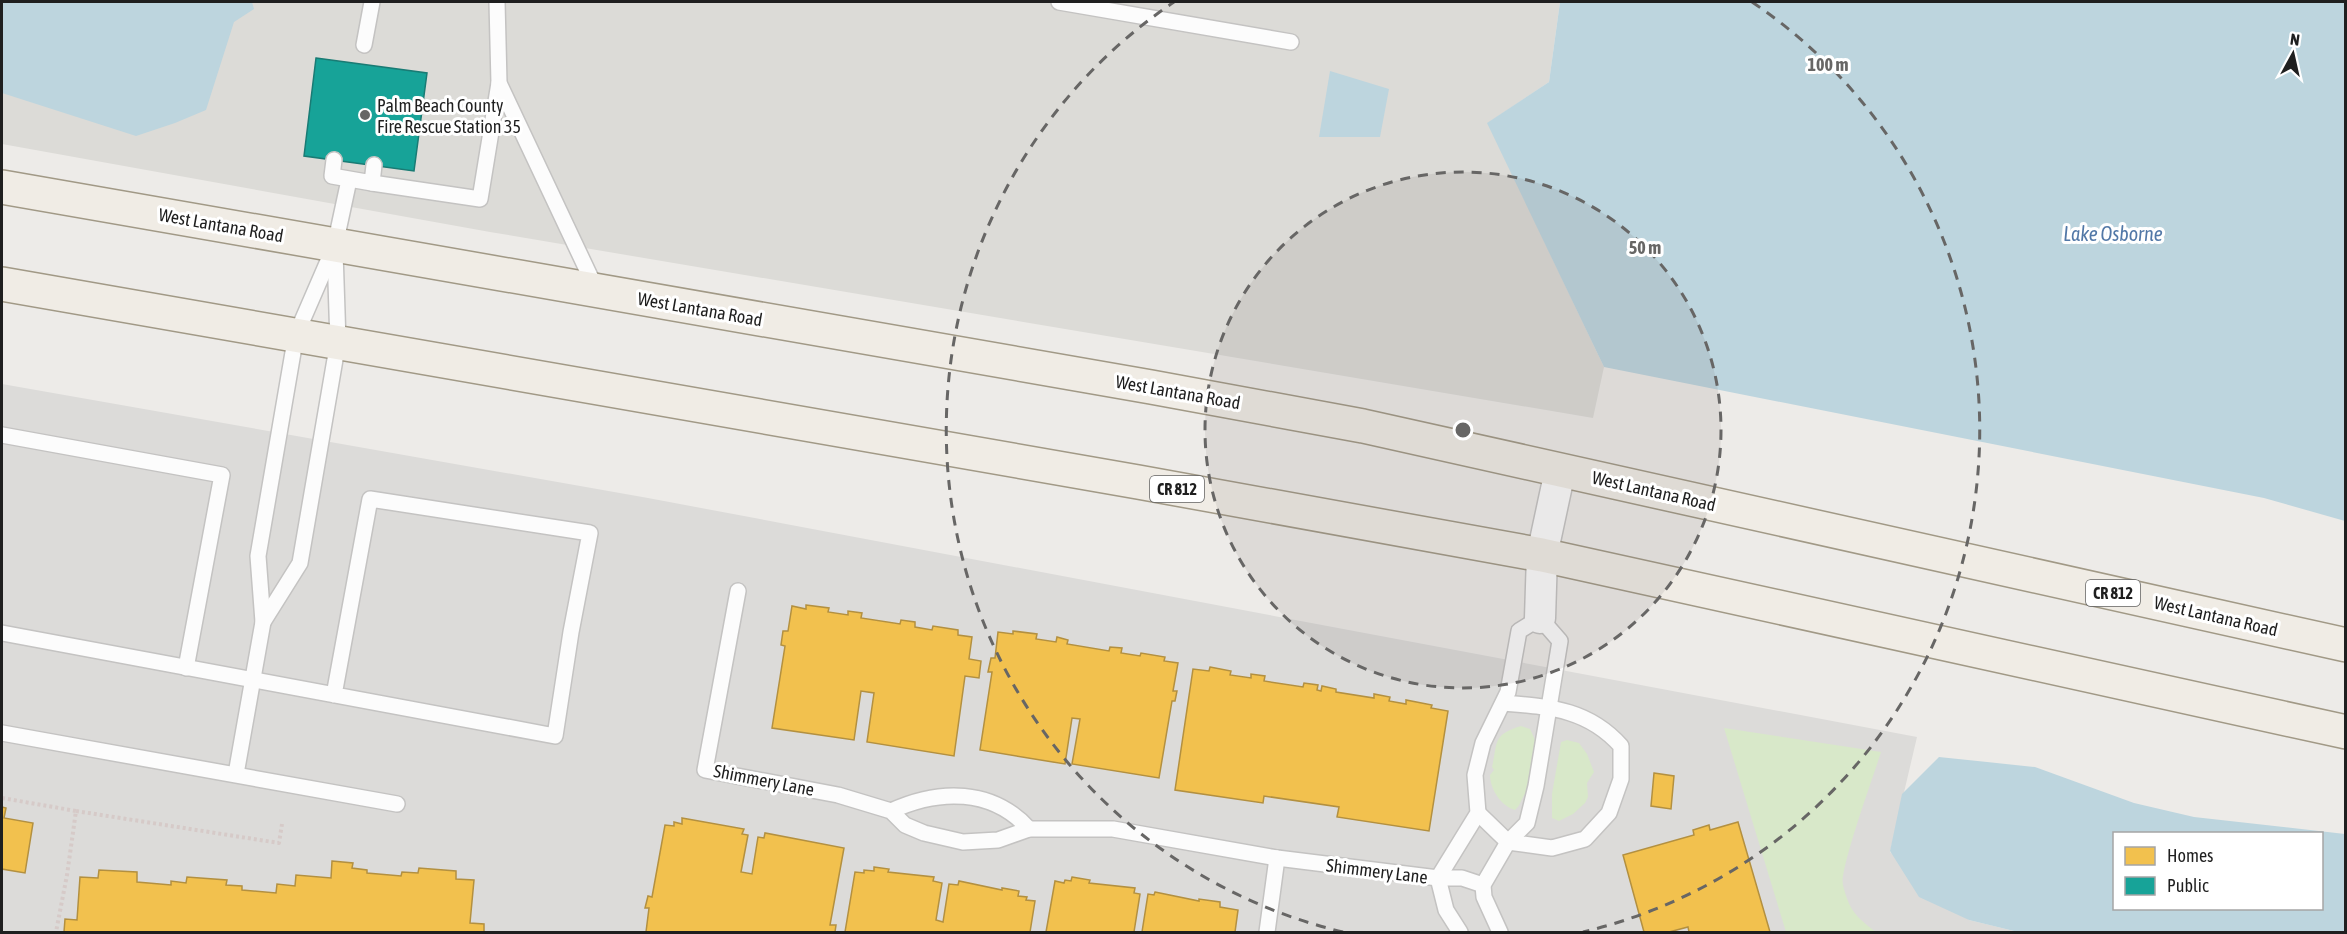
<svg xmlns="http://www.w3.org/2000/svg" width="2347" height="934" font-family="'Asap Condensed',sans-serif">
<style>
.residential{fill:#dcdbd9}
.airport{fill:#dcdbd7}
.grass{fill:#d8e8c9}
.water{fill:#bdd5de;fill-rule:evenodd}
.homes{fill:#f2c14e;stroke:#b39040;stroke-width:1.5}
.public{fill:#17a398;stroke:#197b74;stroke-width:1.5}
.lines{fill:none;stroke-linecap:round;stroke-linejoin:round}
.service-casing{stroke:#c4c3c2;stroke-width:18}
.minor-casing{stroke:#c4c3c2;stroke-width:33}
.primary-casing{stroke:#a19986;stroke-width:36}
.path{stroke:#d6cac8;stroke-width:4;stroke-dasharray:3 3;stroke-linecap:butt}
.service{stroke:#fcfcfc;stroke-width:15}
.minor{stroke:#fcfcfc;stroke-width:30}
.primary{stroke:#f0ece5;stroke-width:33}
.ring{fill:none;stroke:#676665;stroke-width:3;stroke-dasharray:10 8}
.poi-dot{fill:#676665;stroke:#fff;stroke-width:2}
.labels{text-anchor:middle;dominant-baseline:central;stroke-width:6;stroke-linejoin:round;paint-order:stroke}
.shield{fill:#fff;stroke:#626262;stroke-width:1.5}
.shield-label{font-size:16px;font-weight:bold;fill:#1f1f1f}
.poi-label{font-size:18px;fill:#1f1f1f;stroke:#fff;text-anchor:start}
.street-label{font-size:18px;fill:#1f1f1f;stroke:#fff}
.water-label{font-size:20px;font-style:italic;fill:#5278a7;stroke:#fff}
.centre{fill:#676665;stroke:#fff;stroke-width:3}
.ring-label{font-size:18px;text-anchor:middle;font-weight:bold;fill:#676665;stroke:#fff;stroke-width:6;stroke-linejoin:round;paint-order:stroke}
</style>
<rect width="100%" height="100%" fill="#edebe8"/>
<polygon class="residential" points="2,384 648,498 1917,737 1890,852 1969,920 2018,932 2,932"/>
<polygon class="airport" points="2,2 1560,2 1549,82 1488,123 1604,367 1593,418 490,232 2,144"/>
<g class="grass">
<path d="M 1521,726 L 1530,729 L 1536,742 C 1532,754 1533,756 1532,766 C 1531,779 1526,773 1529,790 C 1521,796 1522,804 1515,810 C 1501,806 1490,789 1490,775 L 1494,770 L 1492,767 C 1498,742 1492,735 1521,726 Z"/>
<path d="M 1724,728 L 1881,752 C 1875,772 1839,870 1843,885 C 1849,910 1856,917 1876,932 L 1786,932 Z"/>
<polygon points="1567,740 1579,743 1587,754 1594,772 1587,783 1588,797 1585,803 1573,814 1559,821 1552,818 1552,794 1561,742"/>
</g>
<g class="water">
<polygon points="2,2 252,2 254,9 234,22 206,110 175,123 136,136 2,93"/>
<polygon points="1560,2 2345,2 2345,521 2264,498 1604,367 1487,123 1549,82"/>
<polygon points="1330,71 1389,89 1380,137 1319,137"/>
<path d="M 1939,757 L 2035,767 L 2134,803 L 2194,817 L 2345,834 L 2345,932 L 2018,932 L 1969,920 L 1919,897 L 1890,851 L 1902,794 ZM 2114,834 L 2322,834 L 2322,908 L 2114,908 Z"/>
</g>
<g class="homes">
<polygon points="806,605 829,608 828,612 848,615 848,611 862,613 861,618 900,624 901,620 915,622 915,627 932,630 933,626 958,630 958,635 972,637 969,659 981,661 979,678 965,676 954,756 867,742 874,693 861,691 854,740 772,728 785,646 781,645 783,631 788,631 792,606 806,609"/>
<polygon points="1013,631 1037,634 1036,639 1056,642 1057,637 1068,640 1067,644 1109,651 1110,647 1122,648 1121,653 1140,656 1141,653 1165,657 1164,661 1178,663 1173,691 1177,691 1175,701 1172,701 1159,778 1072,764 1080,719 1072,718 1065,764 980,750 992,672 988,672 991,658 995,658 998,632 1013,634"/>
<polygon points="1210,667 1231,671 1230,675 1251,678 1251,674 1265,676 1264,681 1303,687 1304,683 1318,685 1317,690 1321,691 1322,686 1336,689 1336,692 1374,698 1374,694 1390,697 1389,701 1406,704 1406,700 1432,705 1431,708 1448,711 1429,831 1337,817 1339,807 1264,796 1263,803 1175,790 1193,669 1209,671"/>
<polygon points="1654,773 1674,776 1671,809 1651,806"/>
<polygon points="2,807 6,808 4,818 33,823 25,873 2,869"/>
<polygon points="682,818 744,829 742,834 748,835 741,872 752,874 758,837 764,838 765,833 844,848 830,925 836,925 835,932 646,932 649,908 645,908 648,896 652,897 665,825 674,826 674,822 682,824"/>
<polygon points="1738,822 1770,932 1689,932 1688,927 1669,932 1644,932 1623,855 1694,835 1693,830 1709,825 1710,830"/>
<polygon points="332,861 353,863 352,868 367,870 367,873 401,876 402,872 418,873 419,868 456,871 456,879 474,880 470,923 484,924 484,932 64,932 65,919 77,920 80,877 98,878 99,870 137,872 137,882 171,885 171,881 186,883 187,877 227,880 226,885 242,886 242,890 276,893 277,884 295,886 296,875 331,878"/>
<polygon points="874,867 889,869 888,872 934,877 933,881 942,883 936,920 943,922 949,884 958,885 959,881 1002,890 1002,888 1019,891 1018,896 1027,897 1026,900 1035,901 1030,932 845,932 855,872 864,873 864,870 874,871"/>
<polygon points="1072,877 1090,880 1089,883 1135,888 1134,893 1140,894 1134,932 1136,932 1046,932 1055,881 1064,883 1065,880 1071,881"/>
<polygon points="1155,892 1199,901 1199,899 1220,902 1220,907 1238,910 1235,932 1142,932 1148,894 1154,895"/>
</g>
<polygon class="public" points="316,58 427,73 414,171 304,156"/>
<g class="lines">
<g class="service-casing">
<g id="service">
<polyline points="497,2 499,83 597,291"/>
<polyline points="1059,2 1291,42"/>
<polyline points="364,45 372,2"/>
<polyline points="334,160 332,176 372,183 374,165"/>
<polyline points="372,183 480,199 499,83"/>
<polyline points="2,435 222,475 186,668"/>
<polyline points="738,591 705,770 838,795 891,811 905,825 924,833 963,842 998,840 1029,829 1113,829 1277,858 1438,878 1462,878 1483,885"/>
<polyline points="263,622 300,563 338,342 335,252"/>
<polyline points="2,633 555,736 571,632 590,533 370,499 334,695"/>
<path d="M 1504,703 C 1550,707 1588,709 1621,746 L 1621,779 L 1609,813 L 1585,839 L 1552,848 L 1508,842"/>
<polyline points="2,733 397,804"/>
<polyline points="236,774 263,622 258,556 296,335 335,245 349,180"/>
<path d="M 891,811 C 939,789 992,788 1029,829"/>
<polyline points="1478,813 1508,842"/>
<polyline points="1438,878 1478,813 1475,775 1483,743 1508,692 1519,631 1540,618 1560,641 1536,786 1527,823 1508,842 1483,885 1484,897 1500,932"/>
<polyline points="1438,878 1446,910 1460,932"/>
<polyline points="1267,932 1277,858"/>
</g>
</g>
<g class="minor-casing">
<polyline id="minor" points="1540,618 1542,555 1560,471"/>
</g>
<g class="primary-casing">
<g id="primary">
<polyline points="2,187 1151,387 1363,426 2346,645"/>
<polyline points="2,284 1138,482 1542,555 2346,732"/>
</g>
</g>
<g class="path">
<polyline points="2,798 76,811 67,875 56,932"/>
<polyline points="76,811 279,843 282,824"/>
</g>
<use href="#service" class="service"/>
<use href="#minor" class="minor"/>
<use href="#primary" class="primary"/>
</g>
<circle cx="1463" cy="430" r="258" fill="#676665" fill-opacity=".12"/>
<g class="ring">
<circle cx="1463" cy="430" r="258"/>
<path d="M1343 932A516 516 0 0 1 1174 2M1752 2A516 516 0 0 1 1583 932"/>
</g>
<circle class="poi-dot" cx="365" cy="115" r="6"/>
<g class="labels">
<g class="shield">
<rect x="1150" y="476" width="54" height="26" rx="4.5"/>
<rect x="2086" y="580" width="54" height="26" rx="4.5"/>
</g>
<g class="shield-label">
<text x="1177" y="489">CR 812</text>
<text x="2113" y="593">CR 812</text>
</g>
<g class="poi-label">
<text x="377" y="105">Palm Beach County<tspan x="377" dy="21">Fire Rescue Station 35</tspan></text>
</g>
<g class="street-label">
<text transform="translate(221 225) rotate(10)">West Lantana Road</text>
<text transform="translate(700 309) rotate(10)">West Lantana Road</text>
<text transform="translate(1178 392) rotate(10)">West Lantana Road</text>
<text transform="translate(1654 491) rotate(13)">West Lantana Road</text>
<text transform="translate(2216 616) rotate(13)">West Lantana Road</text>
<text transform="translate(764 780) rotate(11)">Shimmery Lane</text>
<text transform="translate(1377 871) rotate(7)">Shimmery Lane</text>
</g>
<g class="water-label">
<text x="2113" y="233">Lake Osborne</text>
</g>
</g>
<circle cx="1463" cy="430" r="9" class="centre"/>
<g class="ring-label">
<text x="1828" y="71">100 m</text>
<text x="1645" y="254">50 m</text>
</g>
<rect width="2347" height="934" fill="none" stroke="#1f1f1f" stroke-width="6"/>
<rect x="2113" y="832" width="210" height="78" fill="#ffffff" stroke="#a5a5a5" stroke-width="1.5"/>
<rect x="2125" y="847" width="30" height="18" fill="#f2c14e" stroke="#a5a5a5" stroke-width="1.5"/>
<text x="2167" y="862" font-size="18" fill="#1f1f1f">Homes</text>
<rect x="2125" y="877" width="30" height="18" fill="#17a398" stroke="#a5a5a5" stroke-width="1.5"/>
<text x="2167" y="892" font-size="18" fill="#1f1f1f">Public</text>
<g transform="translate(2293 54) rotate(8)" stroke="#ffffff" stroke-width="4.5" paint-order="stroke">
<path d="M0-4.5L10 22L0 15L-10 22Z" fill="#1f1f1f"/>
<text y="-9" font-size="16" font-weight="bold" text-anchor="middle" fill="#1f1f1f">N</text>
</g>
</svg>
